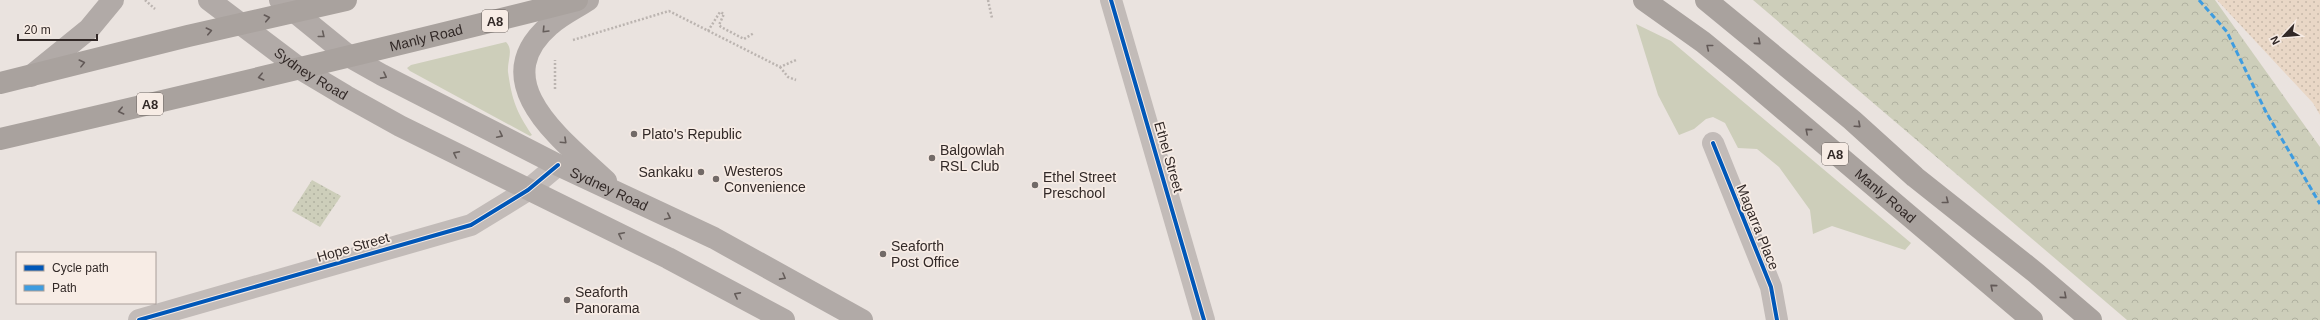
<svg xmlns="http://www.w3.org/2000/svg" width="2320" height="320" font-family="Arial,sans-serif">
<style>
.grass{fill:#cdceba}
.forest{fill:url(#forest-crowns)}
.sand{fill:url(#sand-dots)}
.park{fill:url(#park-dots)}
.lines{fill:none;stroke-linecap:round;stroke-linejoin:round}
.path{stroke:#bbb4b0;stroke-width:2.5;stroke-dasharray:2 2;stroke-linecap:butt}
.minor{stroke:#c2bbb8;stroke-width:22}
.major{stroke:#b1aaa7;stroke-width:22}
.highway{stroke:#a9a29e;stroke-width:22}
.quiet{stroke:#3e9ce0;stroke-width:3;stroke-dasharray:6 3;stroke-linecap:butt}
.cycleway-casing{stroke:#f7ece5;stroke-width:6}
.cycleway{stroke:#0057b8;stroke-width:4}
.oneway{stroke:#625957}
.oneway2{stroke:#655d5a}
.poi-dot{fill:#726a67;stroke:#f7ece5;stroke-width:1.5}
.labels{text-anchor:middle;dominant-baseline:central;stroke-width:3.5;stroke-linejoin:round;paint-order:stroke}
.shield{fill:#f7ece5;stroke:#6d6460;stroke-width:1}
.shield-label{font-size:13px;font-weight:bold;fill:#322927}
.street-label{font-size:14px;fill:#322927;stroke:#f7ece5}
.poi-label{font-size:14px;fill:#322927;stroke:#f7ece5;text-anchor:start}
</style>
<defs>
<pattern id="forest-crowns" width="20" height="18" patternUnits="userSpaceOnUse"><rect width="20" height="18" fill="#cdceba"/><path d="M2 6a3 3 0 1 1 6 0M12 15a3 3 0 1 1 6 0" fill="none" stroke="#b0b1a0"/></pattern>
<pattern id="sand-dots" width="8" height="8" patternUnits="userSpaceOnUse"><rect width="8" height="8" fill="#e9d7c6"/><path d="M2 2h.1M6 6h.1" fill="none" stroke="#c8b9aa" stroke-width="1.8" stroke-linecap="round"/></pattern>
<pattern id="park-dots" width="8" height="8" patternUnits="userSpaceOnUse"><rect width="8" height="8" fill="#cdceba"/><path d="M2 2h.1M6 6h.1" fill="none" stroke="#b0b1a0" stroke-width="1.8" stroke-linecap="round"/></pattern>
</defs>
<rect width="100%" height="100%" fill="#eae3df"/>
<g class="grass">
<polygon points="1636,24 1671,41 1911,243 1905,250 1832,226 1813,234 1810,210 1779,167 1757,149 1738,148 1725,123 1713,117 1706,119 1694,129 1679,135 1658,95"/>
<path d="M 506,42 C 514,50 507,61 508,72 C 512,100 516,111 532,135 L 530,136 L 410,71 L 407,68 L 411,65 Z"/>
</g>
<polygon class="forest" points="1753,0 2215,0 2320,147 2320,320 2127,320"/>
<polygon class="sand" points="2217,0 2320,0 2320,115 2313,103"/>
<polygon class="park" points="312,180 341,196 320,227 292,211"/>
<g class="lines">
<g class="path">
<polyline points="145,0 155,9"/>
<polyline points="988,0 992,18"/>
<polyline points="708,31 720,12 724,14 719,25 721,27 744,39 754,33"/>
<polyline points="573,40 669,11 780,67 796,60"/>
<polyline points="780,67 788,77 796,80"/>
<polyline points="555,89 555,60"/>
</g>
<g class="minor">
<polyline points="1111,0 1204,320"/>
<polyline points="1713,143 1771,287 1777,320"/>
<polyline points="139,320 471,225 528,190 558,165"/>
</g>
<g class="major">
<path id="s1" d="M 209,0 L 299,68 L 346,96 L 400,126 L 668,258 L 784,320"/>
<path id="s2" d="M 280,0 L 350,57 L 382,75 L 558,165 L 714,238 L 862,320"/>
<path d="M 588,0 C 576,8 561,15 550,25 C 483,83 564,141 606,181"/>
<polyline points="31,76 89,29 113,0"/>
</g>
<g class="highway">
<path id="s3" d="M 1644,0 L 1703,42 L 1742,74 L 2032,320"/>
<polyline points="1706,0 1852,120 1915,177 2036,273 2091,320"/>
<polyline points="0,83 188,36 346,0"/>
<path id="s4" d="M 0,139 C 193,94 385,49 577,0"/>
</g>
<polyline class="quiet" points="2199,0 2227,32 2266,112 2320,204"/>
<g class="cycleway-casing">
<g id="cycleway">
<polyline points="1111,0 1204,320"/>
<polyline points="1713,143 1771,287 1777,320"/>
<polyline points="139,320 471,225 528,190 558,165"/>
</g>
</g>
<use href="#cycleway" class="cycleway"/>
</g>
<defs><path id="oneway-chevron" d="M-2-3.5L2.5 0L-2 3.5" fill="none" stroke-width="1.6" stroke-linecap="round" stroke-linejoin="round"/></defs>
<g class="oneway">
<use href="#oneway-chevron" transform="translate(267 18) rotate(-12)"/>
<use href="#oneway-chevron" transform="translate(209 31) rotate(-13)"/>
<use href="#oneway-chevron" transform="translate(1758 42) rotate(40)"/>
<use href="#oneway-chevron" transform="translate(1709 47) rotate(-141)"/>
<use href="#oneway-chevron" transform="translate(82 63) rotate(-14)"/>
<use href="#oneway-chevron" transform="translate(261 77) rotate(167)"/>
<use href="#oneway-chevron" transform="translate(121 111) rotate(167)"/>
<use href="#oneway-chevron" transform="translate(1858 125) rotate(42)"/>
<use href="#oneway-chevron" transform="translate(1808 131) rotate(-139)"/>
<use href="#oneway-chevron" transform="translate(1946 201) rotate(38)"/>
<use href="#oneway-chevron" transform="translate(1993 287) rotate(-140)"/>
<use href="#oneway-chevron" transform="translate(2064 296) rotate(41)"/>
</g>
<g class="oneway2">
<use href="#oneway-chevron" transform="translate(545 30) rotate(134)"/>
<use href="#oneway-chevron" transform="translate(322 35) rotate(39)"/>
<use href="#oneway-chevron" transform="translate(384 76) rotate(28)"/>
<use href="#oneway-chevron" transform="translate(500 135) rotate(27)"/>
<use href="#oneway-chevron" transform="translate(564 141) rotate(43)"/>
<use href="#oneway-chevron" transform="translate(456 154) rotate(-153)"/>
<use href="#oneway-chevron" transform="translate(668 217) rotate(25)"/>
<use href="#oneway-chevron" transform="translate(621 235) rotate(-154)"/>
<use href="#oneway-chevron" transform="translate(783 277) rotate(29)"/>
<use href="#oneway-chevron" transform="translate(737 295) rotate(-152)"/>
</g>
<g class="poi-dot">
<circle cx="634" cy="134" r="4"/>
<circle cx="932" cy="158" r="4"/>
<circle cx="701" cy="172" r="4"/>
<circle cx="716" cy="179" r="4"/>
<circle cx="1035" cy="185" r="4"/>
<circle cx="883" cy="254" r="4"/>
<circle cx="567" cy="300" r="4"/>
</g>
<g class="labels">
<g class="shield">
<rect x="482" y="10" width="26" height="22" rx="3"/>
<rect x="137" y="93" width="26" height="22" rx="3"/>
<rect x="1822" y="143" width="26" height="22" rx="3"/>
</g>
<g class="shield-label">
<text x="495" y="21">A8</text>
<text x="150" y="104">A8</text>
<text x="1835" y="154">A8</text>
</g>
<g class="street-label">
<text stroke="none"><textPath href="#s4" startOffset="438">Manly Road</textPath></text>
<text stroke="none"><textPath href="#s1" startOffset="126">Sydney Road</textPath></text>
<text transform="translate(1169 157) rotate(74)">Ethel Street</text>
<text stroke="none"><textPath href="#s2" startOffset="381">Sydney Road</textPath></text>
<text stroke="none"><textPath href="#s3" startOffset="311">Manly Road</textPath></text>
<text transform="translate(1758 227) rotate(68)">Magarra Place</text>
<text transform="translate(353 247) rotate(-16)">Hope Street</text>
</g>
<g class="poi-label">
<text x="642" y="134">Plato's Republic</text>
<text x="940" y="150">Balgowlah<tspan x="940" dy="16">RSL Club</tspan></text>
<text x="724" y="171">Westeros<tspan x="724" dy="16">Convenience</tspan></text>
<text x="693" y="172" text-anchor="end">Sankaku</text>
<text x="1043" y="177">Ethel Street<tspan x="1043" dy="16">Preschool</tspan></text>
<text x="891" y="246">Seaforth<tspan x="891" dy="16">Post Office</tspan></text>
<text x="575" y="292">Seaforth<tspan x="575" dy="16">Panorama</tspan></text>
</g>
</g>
<rect x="16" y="252" width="140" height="52" fill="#f7ece5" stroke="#a89e99"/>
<rect x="24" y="265" width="20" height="6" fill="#0057b8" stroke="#a89e99"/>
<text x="52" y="272" font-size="12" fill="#322927">Cycle path</text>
<rect x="24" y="285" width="20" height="6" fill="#3e9ce0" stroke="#a89e99"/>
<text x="52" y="292" font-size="12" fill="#322927">Path</text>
<g transform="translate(2284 36) rotate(244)" stroke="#f7ece5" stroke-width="3" paint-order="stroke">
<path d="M0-3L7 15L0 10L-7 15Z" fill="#322927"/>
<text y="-6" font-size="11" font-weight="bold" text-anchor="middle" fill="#322927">N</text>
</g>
<path d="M18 34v6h79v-6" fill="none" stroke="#322927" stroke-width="2"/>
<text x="24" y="34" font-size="12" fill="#322927" stroke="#f7ece5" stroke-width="3" paint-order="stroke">20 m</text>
</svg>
